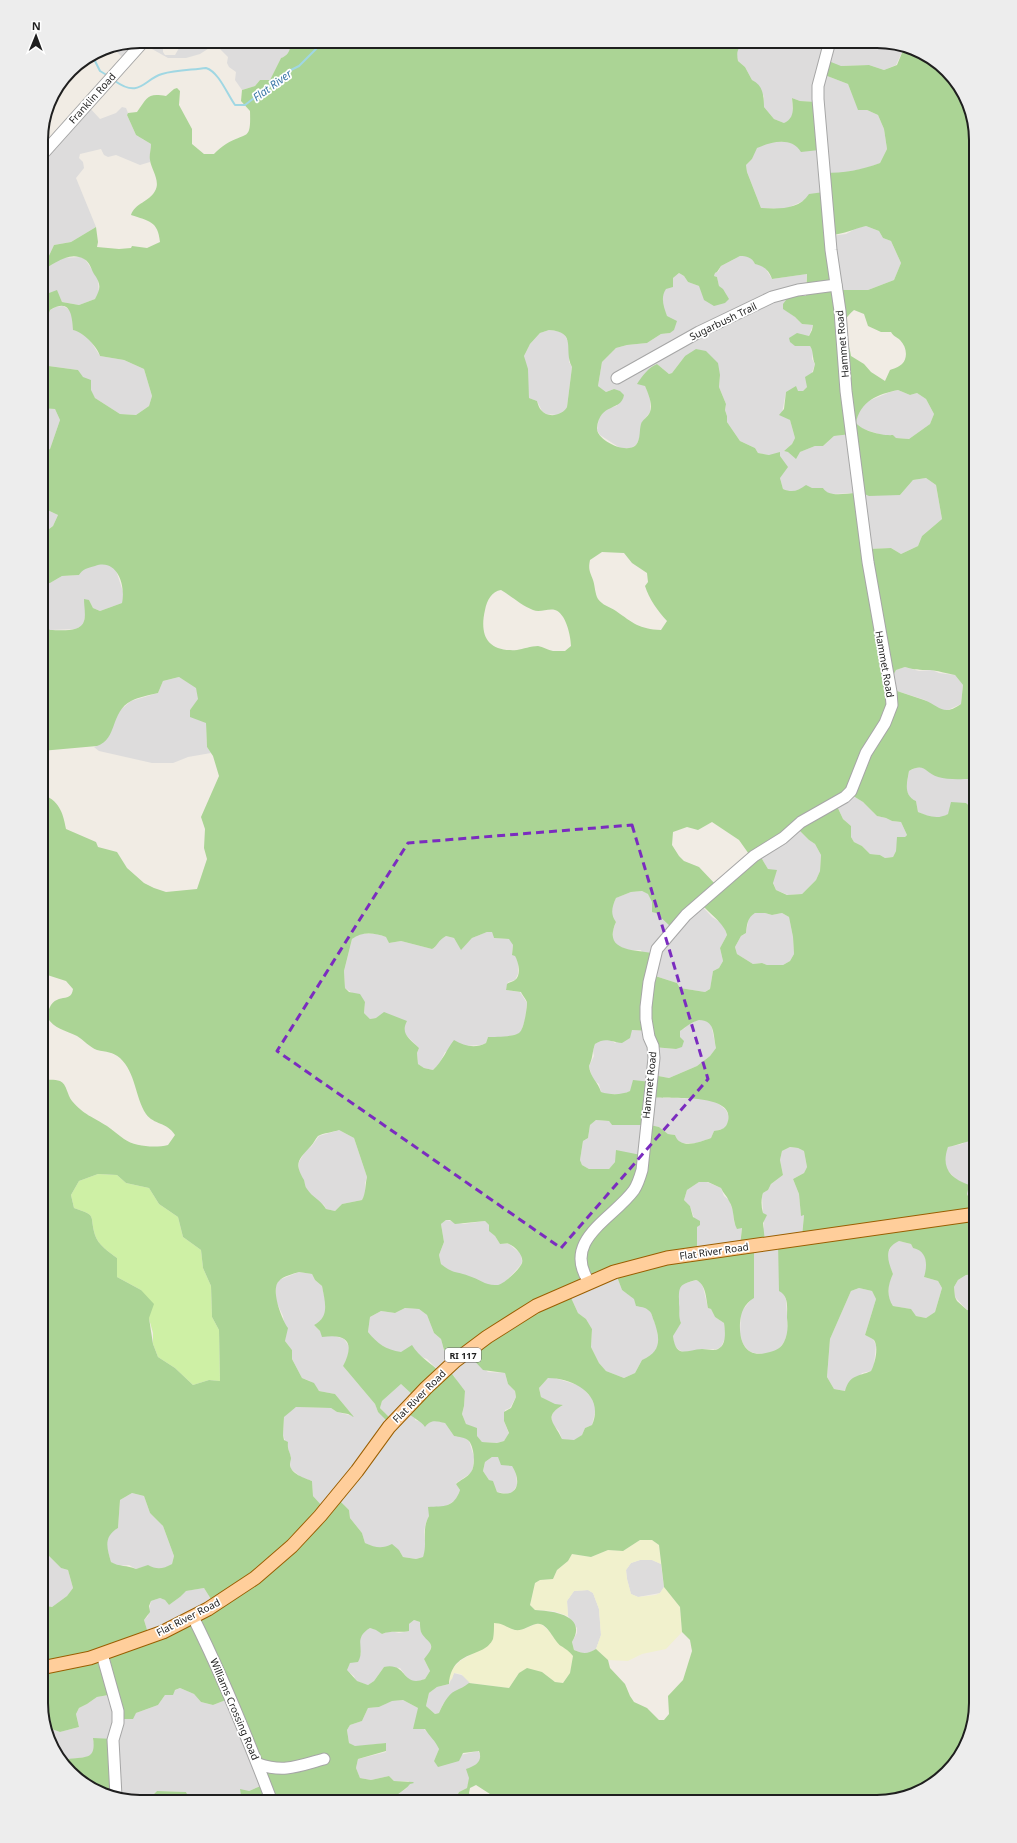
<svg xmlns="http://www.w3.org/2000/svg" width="1017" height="1843" font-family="'Noto Sans',sans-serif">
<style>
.residential{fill:#dddcdc}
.farmland{fill:#f1f1cd}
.grass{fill:#cef0a5}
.forest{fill:#abd495;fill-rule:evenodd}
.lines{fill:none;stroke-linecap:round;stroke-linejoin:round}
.stream{stroke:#a0d7e3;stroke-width:2}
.minor-casing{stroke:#a6a6a6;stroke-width:13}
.major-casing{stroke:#9a5e00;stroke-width:15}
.minor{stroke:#fff;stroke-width:11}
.major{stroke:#ffce9b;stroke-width:13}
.marked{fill:none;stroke:#7b2cbf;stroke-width:3;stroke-dasharray:8 5;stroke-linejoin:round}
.labels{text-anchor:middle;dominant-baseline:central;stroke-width:3.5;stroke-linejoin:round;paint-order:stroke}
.shield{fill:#fff;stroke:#626262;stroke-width:1}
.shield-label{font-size:9px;font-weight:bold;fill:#1f1f1f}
.street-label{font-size:10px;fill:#1f1f1f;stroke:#fff}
.water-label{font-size:11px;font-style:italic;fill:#3c78a7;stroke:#fff}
.rim{fill:none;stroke:#1f1f1f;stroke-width:2}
</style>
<rect width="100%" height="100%" fill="#f1ece4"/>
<g class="residential">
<polygon points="140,41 165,41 163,43 163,52 165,55 175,55 182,43 195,41 290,41 291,43 290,50 285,57 281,58 270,80 260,80 255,86 242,90 235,80 236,72 229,67 227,63 228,57 218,47 217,43 200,54 186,58 168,58 152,49 145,42 125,60 112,47"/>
<polygon points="745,41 884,41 904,48 896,65 884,70 869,65 841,66 822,74 848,84 858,109 867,110 878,115 884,129 887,149 880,163 867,168 842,173 824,173 824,192 785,209 761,208 747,172 746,165 752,159 756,148 768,143 786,141 798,146 816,102 800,101 792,98 793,114 789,121 784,123 774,119 764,107 764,96 752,80 745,67 738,61 736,53 738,47"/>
<polygon points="87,105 100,119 116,113 122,107 126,108 128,113 127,115 136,135 151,144 150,162 140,165 116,155 108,157 104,155 101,149 80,154 79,158 83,162 84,168 76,178 96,227 71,242 54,245 47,260 41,263 41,155"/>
<polygon points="866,226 879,231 883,238 891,241 901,263 894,280 868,290 837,290 830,236 846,234 857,228"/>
<polygon points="740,256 748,256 753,260 755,264 764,266 772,279 807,274 805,290 806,296 789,296 784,309 795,317 802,324 813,325 809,336 801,335 795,346 810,346 813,352 812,359 815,364 807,387 802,392 786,392 782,413 790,420 795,438 792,444 784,451 800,452 815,446 823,446 834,436 851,434 900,495 913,480 926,478 936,485 942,519 922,536 918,546 901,554 891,548 868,549 856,493 831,494 825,492 823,488 790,492 783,489 780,478 769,455 758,453 755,448 740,441 727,422 727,416 725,410 726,404 719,387 720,375 685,356 672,373 669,374 657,364 645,386 650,396 650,412 641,424 641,435 636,445 631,448 620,448 600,435 597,430 599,418 605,410 611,407 617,406 614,389 606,392 598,386 602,362 616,348 627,345 647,343 661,334 670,333 667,317 662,303 663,293 673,278 679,273 684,276 688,282 699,286 719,286 717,277 714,276 715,273 718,272 721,266"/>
<polygon points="80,257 85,259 98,279 99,293 95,299 79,305 62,302 57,291 41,296 41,271 63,258"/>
<polygon points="63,306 70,310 72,314 73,330 79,331 83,335 88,337 100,356 124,360 144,369 152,396 149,406 136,415 120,414 95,398 78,370 41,365 41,316 49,313 50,310 56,307"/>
<polygon points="549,330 558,331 564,334 569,343 569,362 572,367 567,407 565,411 557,415 546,414 542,411 537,401 529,398 524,356 530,344 540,333"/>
<polygon points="898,390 910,395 917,393 926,399 934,414 930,424 909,439 895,438 893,435 885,436 860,428 856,423 858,412 866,402 890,392"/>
<polygon points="43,407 55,409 60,420 50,449 41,453 41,408"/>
<polygon points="41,507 58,515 53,526 41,535"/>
<polygon points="101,563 112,566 116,570 124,595 122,603 100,611 93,608 89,600 83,625 76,629 50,630 45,626 41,614 41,584 50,583 62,576 79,575 83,569"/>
<polygon points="905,667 919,671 932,670 939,673 955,675 963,685 961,704 948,710 940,710 925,700 891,689 889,681 896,670"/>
<polygon points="179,677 196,687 199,699 190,710 206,722 207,747 211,753 188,757 173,763 152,763 99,751 94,747 97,746 114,723 118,712 131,701 158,693 163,681"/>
<polygon points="923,767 938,777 970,779 976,774 976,812 966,803 943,817 930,817 918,812 916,801 910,798 906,789 909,771 915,768"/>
<polygon points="850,794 863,802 877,816 886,818 892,821 901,822 907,835 905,837 898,838 896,851 893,857 885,858 880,855 870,854 862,846 854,842 851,837 851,826 843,819 836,804"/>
<polygon points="797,828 809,840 815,844 821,855 820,871 816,880 802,894 788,895 776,890 768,869 759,854"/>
<polygon points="642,891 649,894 656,913 672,928 699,903 712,917 723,924 727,935 720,948 723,961 719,968 713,971 710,989 705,992 680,988 677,983 652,975 641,950 627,950 616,945 613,940 613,930 616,922 612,917 612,907 616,898 631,892"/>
<polygon points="755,913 765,913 772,915 782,913 789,917 793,937 794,954 790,961 783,965 767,965 762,963 753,964 737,954 735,947 741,936 746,933 748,922 750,916"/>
<polygon points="487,932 492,932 494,938 510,939 513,945 512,954 515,955 518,961 518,974 515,980 508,982 506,990 520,992 527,1003 525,1020 521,1032 519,1034 505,1037 488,1037 486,1043 481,1045 464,1046 445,1052 439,1064 433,1070 424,1068 418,1064 417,1053 419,1048 404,1033 404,1027 376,1018 370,1019 364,1013 365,1002 345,988 344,971 352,939 358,934 376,934 387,937 389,943 401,941 432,949 435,947 439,939 446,936 454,938 461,949 472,938"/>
<polygon points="699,1020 706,1020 711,1024 716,1048 710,1056 697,1066 669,1078 653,1075 651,1083 623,1094 606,1094 601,1092 599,1084 593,1080 589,1066 594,1056 593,1051 595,1044 601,1040 609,1039 615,1043 632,1030 649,1031 653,1047 676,1049 680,1031 685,1028 688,1023"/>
<polygon points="650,1097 702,1099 715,1101 726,1110 729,1117 727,1126 723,1129 714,1131 711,1138 697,1143 681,1143 676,1139 675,1135 668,1134 659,1127 646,1124"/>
<polygon points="596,1120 609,1121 612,1125 646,1125 643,1153 615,1162 609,1169 589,1169 582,1165 580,1160 583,1141 588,1138 590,1125"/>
<polygon points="339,1130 354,1138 367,1177 365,1183 365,1194 362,1200 342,1204 335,1211 326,1209 324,1205 317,1201 306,1189 304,1181 299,1174 299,1162 306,1150 311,1147 319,1136"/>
<polygon points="976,1140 976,1213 975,1213 967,1194 959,1182 946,1169 944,1157 948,1147 962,1144 967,1141"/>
<polygon points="790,1147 798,1148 804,1151 807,1167 804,1173 793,1179 799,1194 801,1215 804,1214 802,1237 784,1294 786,1300 788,1332 784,1342 778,1350 765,1354 754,1353 749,1351 743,1344 740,1334 741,1312 750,1301 754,1245 764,1227 762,1197 763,1193 768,1190 771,1184 783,1175 780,1160 782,1151"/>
<polygon points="699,1182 707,1182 721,1188 724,1196 729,1200 733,1211 734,1222 737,1228 742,1227 740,1246 697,1252 697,1227 690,1206 684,1200 687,1190"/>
<polygon points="446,1220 463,1224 485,1221 489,1225 490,1231 495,1236 500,1244 509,1244 521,1254 522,1262 520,1266 504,1283 499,1286 487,1285 468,1276 450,1272 441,1264 439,1255 444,1242 441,1224"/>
<polygon points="899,1241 911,1244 913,1248 920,1249 925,1255 927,1268 924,1277 938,1281 942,1288 935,1312 926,1318 916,1316 910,1309 893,1306 888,1299 889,1282 893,1274 887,1260 888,1253 893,1243"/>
<polygon points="299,1272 312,1274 315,1280 322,1286 326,1305 325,1315 320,1322 314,1325 320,1331 344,1339 348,1345 350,1352 343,1366 375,1404 378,1412 393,1421 380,1408 382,1401 401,1384 415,1397 415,1420 422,1422 433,1420 445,1423 454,1436 463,1437 469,1441 474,1457 473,1467 471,1473 456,1483 460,1490 456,1500 429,1516 426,1522 424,1532 426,1549 423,1557 416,1559 403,1557 399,1550 374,1547 365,1543 362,1533 350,1518 349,1510 338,1499 323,1507 313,1496 312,1481 301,1477 291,1469 290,1463 291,1457 283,1435 284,1417 286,1414 296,1407 331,1408 337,1412 353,1416 335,1394 319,1391 310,1381 302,1378 292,1359 292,1350 285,1341 286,1332 283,1316 276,1301 276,1285 279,1280"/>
<polygon points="616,1274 622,1290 650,1310 657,1329 659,1345 651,1357 642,1360 635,1373 624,1378 606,1371 599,1363 591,1347 592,1329 586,1319 578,1313 568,1291"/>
<polygon points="976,1274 976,1311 967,1310 955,1297 954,1287 958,1280 966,1275"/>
<polygon points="696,1280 700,1282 703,1287 708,1308 711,1309 715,1317 724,1323 726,1336 721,1347 717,1349 701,1349 690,1353 684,1352 679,1350 674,1345 673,1335 681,1323 678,1316 678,1290 683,1284"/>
<polygon points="859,1288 872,1291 876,1299 865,1335 873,1339 876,1345 874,1365 871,1371 862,1373 845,1391 834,1389 827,1377 830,1339 851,1291"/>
<polygon points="405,1308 419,1309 427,1315 434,1333 441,1339 444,1350 467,1353 488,1372 505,1373 508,1384 515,1391 516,1397 510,1408 505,1410 504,1421 509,1434 504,1441 497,1443 482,1442 466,1424 462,1414 464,1406 465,1391 459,1384 454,1376 441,1373 427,1359 419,1356 392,1351 376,1342 368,1332 370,1317 381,1311 395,1313"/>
<polygon points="548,1378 555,1378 581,1386 594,1401 596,1409 592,1425 585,1428 582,1435 574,1441 562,1439 559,1431 552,1424 552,1415 555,1410 563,1405 555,1405 541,1397 539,1388"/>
<polygon points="492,1457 498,1457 512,1466 516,1472 517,1485 513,1492 508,1494 497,1492 493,1482 489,1480 483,1471 485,1462"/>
<polygon points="132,1493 144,1496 150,1513 163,1526 174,1556 172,1564 165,1568 155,1569 148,1566 136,1569 129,1565 117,1566 111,1562 106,1545 107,1539 111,1532 118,1528 120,1500"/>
<polygon points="41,1552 45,1552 61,1568 68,1570 73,1588 67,1596 52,1607 41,1605"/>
<polygon points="640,1560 652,1560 661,1564 664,1587 660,1593 638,1597 631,1594 627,1579 626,1570 631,1563"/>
<polygon points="204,1588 214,1604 149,1636 144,1620 148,1616 151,1601 160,1598 165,1600 169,1605 180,1597 185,1591"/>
<polygon points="588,1590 593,1593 599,1609 601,1635 596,1649 589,1653 582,1653 574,1650 572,1642 577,1633 577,1628 568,1616 567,1601 574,1591"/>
<polygon points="414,1620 420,1622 421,1632 430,1641 431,1646 430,1653 424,1659 430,1671 425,1679 417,1682 409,1680 400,1668 384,1667 374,1681 368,1685 356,1681 354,1676 346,1670 350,1663 361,1654 359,1641 362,1632 370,1628 377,1630 382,1634 390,1631 399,1633 409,1631 409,1624"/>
<polygon points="454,1673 465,1676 470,1683 443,1704 439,1713 435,1714 426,1706 429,1693 437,1687 449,1684"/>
<polygon points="180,1688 194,1694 201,1702 213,1705 231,1698 263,1785 249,1791 242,1802 183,1802 187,1794 186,1792 157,1791 149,1799 143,1802 133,1801 117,1796 93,1738 95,1749 93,1754 87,1757 64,1760 49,1741 46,1727 60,1732 79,1727 76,1714 79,1708 87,1704 97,1697 114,1694 136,1713 158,1705 165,1695"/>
<polygon points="403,1700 418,1708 424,1729 435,1739 439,1749 434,1761 478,1751 481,1756 480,1761 473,1767 467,1788 459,1792 456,1798 450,1802 390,1802 394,1796 406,1789 409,1781 394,1781 389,1776 371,1780 360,1778 356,1768 358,1759 386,1752 386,1743 355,1747 349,1743 347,1730 350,1725 362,1721 368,1708 379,1707 391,1701"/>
</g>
<g class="farmland">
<polygon points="640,1540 652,1540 659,1545 661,1564 652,1560 640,1560 631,1563 626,1570 627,1579 631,1594 638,1597 656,1595 660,1593 664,1587 680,1607 682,1632 666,1649 642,1654 628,1661 608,1660 596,1649 601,1635 599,1609 593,1593 588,1590 574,1591 567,1601 568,1616 554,1611 535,1610 530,1605 535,1583 540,1580 553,1579 557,1570 568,1561 572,1554 591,1557 608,1550 623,1551"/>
<polygon points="494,1623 502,1623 514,1630 524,1629 536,1624 541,1624 549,1631 560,1645 568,1650 573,1656 570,1673 563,1683 555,1682 542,1672 519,1673 509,1688 470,1683 461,1674 454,1673 452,1679 449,1681 448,1679 453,1668 460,1661 484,1647 493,1638"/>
</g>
<path class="grass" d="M 98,1174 L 117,1175 L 126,1183 L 149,1188 L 159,1204 L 178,1217 L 183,1237 L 201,1250 L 203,1268 L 211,1286 L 212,1317 L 219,1330 L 220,1381 L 209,1380 L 193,1385 L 175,1368 L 158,1357 L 153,1344 L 153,1333 L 141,1290 L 117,1277 L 117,1258 C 109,1252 98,1245 95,1235 C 89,1215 98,1216 74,1208 L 71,1195 L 79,1181 Z"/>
<g class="forest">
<path d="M 290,41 L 745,41 C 738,48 736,51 738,61 L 745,67 L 752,80 C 763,85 764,96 764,107 L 774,119 L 784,123 C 795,118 793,108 792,98 L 800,101 L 817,102 L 819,150 L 801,152 C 792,136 770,142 757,148 L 752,159 L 746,165 L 747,172 L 761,208 C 778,209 799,210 809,194 L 824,192 L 824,173 C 844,173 861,170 880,163 L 887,149 L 884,129 L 878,115 L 867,110 L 858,110 L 848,84 L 822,74 L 826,60 L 841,66 L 869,65 L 884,70 L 897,65 L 904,48 L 932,58 L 968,102 L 976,140 L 976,774 L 970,779 C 961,779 947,780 938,777 C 925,773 925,762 909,771 C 907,783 903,795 916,801 L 918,812 C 928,816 937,820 948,814 L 951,802 L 966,803 L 976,812 L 976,1140 C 966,1141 958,1145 948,1147 C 941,1167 949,1178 969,1185 L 967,1194 L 976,1213 L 976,1274 L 966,1275 L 958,1280 L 954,1287 L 955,1297 L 957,1301 L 967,1310 L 976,1311 L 976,1703 L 959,1758 L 915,1794 L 877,1802 L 512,1802 L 507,1798 L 490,1794 L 476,1785 L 470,1788 L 469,1793 L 473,1802 L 450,1802 L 456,1798 L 459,1792 L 467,1788 L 469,1778 L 466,1769 C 476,1766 483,1761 479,1751 L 463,1753 L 459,1761 L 438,1767 L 434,1761 L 439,1749 C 435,1740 430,1737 425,1729 L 413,1729 L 418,1708 L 403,1700 L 392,1701 L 379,1707 L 368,1708 L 362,1721 L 350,1725 L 347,1730 L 349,1743 L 355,1746 L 386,1743 L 386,1751 L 358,1759 L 356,1768 L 360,1778 L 371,1780 L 389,1776 L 394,1781 L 413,1782 L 414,1783 L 410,1784 C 404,1792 395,1794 390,1802 L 242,1802 L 240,1789 L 249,1791 L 263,1785 L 231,1698 L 213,1705 L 201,1702 L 194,1694 L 180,1688 L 175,1690 L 173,1695 L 165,1695 L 158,1705 L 136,1713 L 133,1719 L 119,1719 L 114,1694 L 97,1697 L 87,1704 L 79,1708 L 76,1714 L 79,1727 L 60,1732 L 46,1727 L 41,1703 L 41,1605 L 52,1607 L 67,1596 L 73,1588 L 68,1570 L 61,1568 L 45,1552 L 41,1552 L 41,1080 C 46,1080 55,1079 60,1081 C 67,1084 67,1095 72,1101 C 84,1115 93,1117 107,1126 C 113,1130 118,1135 124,1139 C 135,1147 156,1148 168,1145 L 175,1135 C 167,1122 154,1125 146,1114 C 135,1097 136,1073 120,1058 C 113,1052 106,1052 97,1050 C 89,1047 84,1040 77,1036 C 65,1030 54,1029 47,1017 C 52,988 71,1006 73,989 L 66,981 L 41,973 L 41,794 C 59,800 63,812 66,829 L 96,842 L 98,847 L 117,852 L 127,868 L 144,883 L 154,888 L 166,892 L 197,889 L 207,859 L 204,848 L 205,829 L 201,817 L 219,776 L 213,756 L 207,747 L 206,723 L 190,717 L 190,710 L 198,699 L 196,688 L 179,677 L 163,681 L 158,693 C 150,695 139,697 131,701 C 110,712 118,739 97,746 L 41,751 L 41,614 L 45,626 L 50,630 C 59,630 81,633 84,621 C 86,615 84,606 84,599 L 89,600 L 93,608 L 100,611 L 122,603 C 126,585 117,558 95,566 C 87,568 83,569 79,575 L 62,576 L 50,583 L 41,584 L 41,561 L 45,559 L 49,553 L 47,543 L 41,535 L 53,526 L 58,515 L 41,507 L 41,453 L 50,449 L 60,420 L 55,409 L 41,408 L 41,365 L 78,370 L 83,377 L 91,380 L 91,390 L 95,398 L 120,414 L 136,415 L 149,406 L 152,396 L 144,369 L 124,360 L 100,356 C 97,346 83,332 73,330 C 72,314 70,298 50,310 L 49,313 L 41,316 L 41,296 L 57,290 L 62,302 L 79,305 L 95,299 C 101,288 101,284 94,274 C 91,269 90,262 84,259 C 69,250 53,265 41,271 L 41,263 L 47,260 L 54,245 L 71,242 L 96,227 L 98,242 L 97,247 L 119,249 L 131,248 L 132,246 L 147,248 L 160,242 C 158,221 149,221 131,215 C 135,203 149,202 155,191 C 161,181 151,169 150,160 C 149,155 151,150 151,144 L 136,135 L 127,115 L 128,113 L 137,112 C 148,97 147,93 166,96 L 174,89 L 177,88 L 180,91 L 179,105 L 192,129 L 192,144 L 204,154 L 214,154 C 217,151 221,147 226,144 C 247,131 251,142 250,111 L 241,101 L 242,90 L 255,86 L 260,80 L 270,80 L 281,58 C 288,56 292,48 290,41 ZM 866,226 L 879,231 L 883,238 L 891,241 L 901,263 L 894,280 L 868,290 L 837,290 L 831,235 C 845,234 853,229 866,226 ZM 740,256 C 746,256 752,257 755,264 C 764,266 769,270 772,279 L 807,274 L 806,296 L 789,296 L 783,304 L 783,309 L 795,317 L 802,324 L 813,325 L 812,330 L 809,336 L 797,333 L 789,338 L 790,342 L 795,346 L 810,346 C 814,352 812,358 815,364 L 813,372 L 805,377 L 807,387 L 803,391 L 798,391 L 796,386 L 786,392 L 784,409 L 779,415 L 790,420 L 795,438 L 792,444 L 784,451 L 788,452 L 796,459 L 800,452 L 815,446 L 823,446 L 834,436 L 851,434 L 856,493 C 846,493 829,498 823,488 L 812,488 L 806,485 C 798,491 792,493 783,489 L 780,478 L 788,467 L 780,456 L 780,452 L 769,455 L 758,453 L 755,448 L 740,441 L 727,422 L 727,416 L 725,410 L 726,404 L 719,387 L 720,375 L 718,363 L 706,351 L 696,349 L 685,356 L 672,373 L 669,374 L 657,364 C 649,367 642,376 637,384 L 645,386 C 648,393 653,404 650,412 C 648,417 642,420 641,424 C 639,431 641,438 636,445 C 626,455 596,440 597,428 C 600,402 621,412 624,395 L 620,391 L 614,389 L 606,392 L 598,386 L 602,362 L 616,348 L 627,345 L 647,343 L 661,334 L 670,333 L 674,330 L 677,321 L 667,316 C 664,307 660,298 666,289 L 673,287 L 673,278 L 679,273 L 684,276 L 688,282 L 699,286 L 704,300 L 714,306 L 725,303 L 729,299 L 723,289 L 719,286 L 717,277 L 714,276 L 715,273 L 717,272 L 721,266 ZM 854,310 L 864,314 L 868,326 L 881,332 L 891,332 C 894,337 897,337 900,340 C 907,347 908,358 902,364 C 899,367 893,369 890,370 L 885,381 L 871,372 L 864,364 L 851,356 C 849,336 833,328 854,310 ZM 549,330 C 578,332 563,350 572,367 L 567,407 C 563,415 548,419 541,410 C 539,408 538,404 537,401 L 529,398 L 528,369 L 524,356 L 530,344 L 540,333 ZM 898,390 L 910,395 L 917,393 L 926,399 L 934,414 L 930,424 L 909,439 L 896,438 L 893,435 C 883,436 862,431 856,423 C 860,401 878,394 898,390 ZM 926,478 L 936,485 L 942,519 L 922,536 L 918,546 L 901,554 L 891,548 L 868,549 L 860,492 L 869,496 L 900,495 L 913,480 ZM 602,552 L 624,553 L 632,563 L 647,573 L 648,582 L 645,586 C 649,599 658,611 667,621 L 661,630 C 639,629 633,623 616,611 C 610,607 602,605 598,599 C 595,594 595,586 593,580 C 590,571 588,570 590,560 ZM 501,590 C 511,596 522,606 533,610 C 540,613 548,608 555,610 C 566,613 571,637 571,646 L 565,651 C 561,651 556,651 553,651 C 548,650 543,647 538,646 C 531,646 523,649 517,650 C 488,652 479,636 485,610 C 487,600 492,591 501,590 ZM 905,667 C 915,670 919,670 930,670 C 935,670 949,674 955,675 L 963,685 L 961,704 C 943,717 940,706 924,700 C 913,696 902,693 891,689 L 890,681 L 896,670 ZM 850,794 L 863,802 L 877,816 L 886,818 L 892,821 L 901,822 L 907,835 L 905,837 L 897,837 L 896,851 L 893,857 L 885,858 L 880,855 L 870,854 L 862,846 L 854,842 L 851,837 L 851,826 L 843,819 L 836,804 ZM 712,822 L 739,840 L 751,857 L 716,885 L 699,867 L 684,861 L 679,856 L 672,845 L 673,832 L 687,827 L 698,830 ZM 797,828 L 809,840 L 815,844 L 821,855 L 820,871 L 816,880 L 802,894 L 787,895 L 776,890 L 773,883 L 777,870 L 768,869 L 759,854 ZM 642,891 L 648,894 L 652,902 L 652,912 L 656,913 L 672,928 L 700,903 C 708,912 725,924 727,935 L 720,948 L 723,961 L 719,968 L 713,971 L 710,989 L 705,992 L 680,988 L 677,983 L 652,975 L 655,954 C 636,949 602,953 616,922 C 610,914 612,907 616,898 L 631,892 ZM 755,913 L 765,913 L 772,915 L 782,913 L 789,917 L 793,937 L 794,954 L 790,961 L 783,965 L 767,965 L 762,963 L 753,964 L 737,954 L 735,947 L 741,936 L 746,933 C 747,925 747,918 755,913 ZM 487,932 L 492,932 L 494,938 L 509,939 L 513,945 L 512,955 L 515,956 C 518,961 522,975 515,980 C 513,982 509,982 507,984 L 506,990 L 521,992 C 522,995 527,1000 527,1003 C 527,1008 524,1030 519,1033 C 513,1037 495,1037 488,1037 L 486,1043 C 475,1049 464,1046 454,1040 C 447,1049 442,1062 433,1070 L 424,1068 L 418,1064 L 417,1053 L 419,1048 C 410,1039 400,1034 407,1021 L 384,1012 L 376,1018 L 370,1019 L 364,1013 L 365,1002 L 360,994 L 349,992 L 345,988 L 344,971 L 352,939 C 362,931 375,933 386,937 L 389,943 L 401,941 L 432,949 C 437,947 438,940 446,936 L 454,938 L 461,950 L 472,938 ZM 699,1020 C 715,1020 713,1034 716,1048 L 710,1056 L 697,1066 L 669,1078 L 653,1075 L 651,1082 L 633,1080 L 630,1091 C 622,1095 610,1095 601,1092 C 598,1082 590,1077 589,1066 C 593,1058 592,1052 595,1044 C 606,1037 610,1042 622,1043 L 630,1038 L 632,1030 L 649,1031 L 653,1047 L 676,1049 L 682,1047 L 684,1041 L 680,1037 L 680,1031 C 688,1026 689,1023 699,1020 ZM 650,1097 C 666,1100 740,1091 727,1124 C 725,1129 720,1130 714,1131 L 711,1138 C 700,1142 680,1150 675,1135 L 668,1134 L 659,1127 L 646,1124 ZM 596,1120 L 609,1121 L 612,1125 L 645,1125 L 641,1155 L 616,1150 L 615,1162 L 609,1169 L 589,1169 L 582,1165 L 580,1160 L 583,1141 L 588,1138 L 590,1125 ZM 339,1130 L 354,1138 L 367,1177 C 365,1185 366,1193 362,1200 L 342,1204 L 335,1211 L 326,1209 C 322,1201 312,1197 307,1189 C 305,1187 305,1183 304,1180 C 294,1163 298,1160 311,1146 C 314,1143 315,1139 318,1136 C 323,1133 334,1132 339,1130 ZM 790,1147 L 798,1148 L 804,1151 L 807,1167 L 804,1173 L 793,1179 L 799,1194 L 801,1216 L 804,1215 L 802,1237 L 778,1242 L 779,1291 C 789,1296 787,1307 787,1318 C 788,1326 788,1334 784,1342 C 781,1348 777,1350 770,1352 C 747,1359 739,1344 740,1323 C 741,1312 744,1304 754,1298 L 754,1245 L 765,1242 L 763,1223 L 767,1215 L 763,1213 C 761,1206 761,1199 763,1193 L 768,1190 L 771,1184 L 783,1175 L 780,1160 L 782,1151 ZM 98,1174 L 117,1175 L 126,1183 L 149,1188 L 159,1204 L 178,1217 L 183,1237 L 201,1250 L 203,1268 L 211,1286 L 212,1317 L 219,1330 L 220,1381 L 209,1380 L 193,1385 L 175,1368 L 158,1357 L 153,1344 L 149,1318 L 154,1304 L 141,1290 L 117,1277 L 117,1258 C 109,1252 98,1245 95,1235 C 89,1215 98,1216 74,1208 L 71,1195 L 79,1181 ZM 699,1182 L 708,1182 L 721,1188 C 723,1193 727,1196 729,1201 C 735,1210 732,1220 737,1229 L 742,1228 L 740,1246 L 697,1252 L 697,1227 L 700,1225 L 700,1221 L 693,1217 L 690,1206 L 684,1200 L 687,1190 ZM 446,1220 L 450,1220 L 455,1224 L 485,1221 L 489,1225 L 489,1231 L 495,1236 L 500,1244 C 503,1244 507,1243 509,1244 C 516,1247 524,1256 522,1263 C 520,1269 503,1285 497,1285 C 486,1286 479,1279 469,1276 C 456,1271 453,1274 441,1264 L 439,1255 L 444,1242 L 441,1224 ZM 899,1241 L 911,1244 L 913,1248 C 927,1251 928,1264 924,1277 L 938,1281 L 942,1288 L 935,1312 L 926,1318 L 916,1316 L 911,1309 L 893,1306 C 886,1296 888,1284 893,1274 C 888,1261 883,1248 899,1241 ZM 299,1272 L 312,1274 L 315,1280 L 322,1286 C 325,1302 330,1317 314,1325 L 320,1331 L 322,1337 C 348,1333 355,1343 343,1366 L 375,1404 L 378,1412 L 390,1424 L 393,1421 L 380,1408 L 382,1401 L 401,1384 L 415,1397 L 406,1412 C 412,1417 421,1421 425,1427 C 431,1419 436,1421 445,1423 L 454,1436 C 459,1437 465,1437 469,1441 C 474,1447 476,1465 471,1472 C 468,1477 460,1480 456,1484 L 460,1490 C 454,1508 444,1506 428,1507 L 429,1516 C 421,1530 428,1543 423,1557 L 416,1559 L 403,1557 L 399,1550 L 392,1544 C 382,1549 376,1548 365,1543 L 362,1533 L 350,1518 L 349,1510 L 338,1499 L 323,1507 L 313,1496 L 312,1481 C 305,1478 290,1474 290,1464 C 290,1462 291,1460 291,1458 C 290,1451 287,1450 288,1442 L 284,1440 L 283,1435 L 284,1417 L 296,1407 L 331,1408 L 337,1412 L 348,1414 L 354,1417 L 335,1394 L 319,1391 L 314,1383 L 302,1378 L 292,1359 L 292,1350 L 285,1341 L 288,1328 C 282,1320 270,1289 279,1281 C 283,1276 293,1274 299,1272 ZM 616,1274 L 622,1290 L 634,1299 L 636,1306 C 641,1307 645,1307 648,1310 C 652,1312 652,1317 654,1321 C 660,1338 662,1352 642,1360 L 635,1373 L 624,1378 L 606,1371 L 599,1363 L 591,1347 L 592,1329 L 586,1319 L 578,1313 L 568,1291 ZM 696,1280 C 706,1284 706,1298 708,1308 L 711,1309 L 715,1317 L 724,1323 C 725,1330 727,1345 718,1349 C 714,1351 707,1349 702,1349 C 686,1350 676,1359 673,1336 L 681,1323 C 678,1316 680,1311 679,1304 C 679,1286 678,1285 696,1280 ZM 859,1288 L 872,1291 L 876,1299 L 865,1335 C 868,1337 872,1338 874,1340 C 879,1347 875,1364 871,1371 C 858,1377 850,1374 845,1391 L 834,1389 L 827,1377 L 830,1339 L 851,1291 ZM 405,1308 L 419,1309 L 427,1315 L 434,1333 L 441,1339 L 444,1350 L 453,1360 L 467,1353 L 483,1370 L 505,1373 L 508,1384 L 515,1391 L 516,1397 L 511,1408 L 504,1412 L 504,1421 L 509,1433 L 504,1441 L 497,1443 L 482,1442 L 477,1436 L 477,1428 L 466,1424 L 462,1414 L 464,1406 L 465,1391 L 449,1370 L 441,1373 C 431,1363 419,1357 412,1345 L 401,1352 C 386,1350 377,1343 368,1332 L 370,1317 L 381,1311 L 395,1313 ZM 548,1378 C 574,1378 605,1395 592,1425 L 585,1428 L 582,1435 L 574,1440 L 562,1439 C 555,1423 542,1417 563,1405 L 555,1404 L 541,1397 L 539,1388 ZM 492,1457 L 498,1457 L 501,1465 L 512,1466 C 522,1481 518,1499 497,1492 L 493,1481 L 489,1480 L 483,1471 L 485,1462 ZM 132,1493 L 144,1496 L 150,1513 L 163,1526 L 174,1556 L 172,1564 C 163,1569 157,1570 148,1565 L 136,1569 C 127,1565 119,1567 111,1562 C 107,1548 103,1537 118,1528 L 120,1500 ZM 640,1540 L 652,1540 L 659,1545 L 664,1587 L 680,1607 L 682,1632 L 690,1640 L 692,1651 L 683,1680 L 668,1696 L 669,1714 L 664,1720 L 659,1720 L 647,1708 L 634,1702 L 630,1696 L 625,1684 L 610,1668 L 608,1660 L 596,1649 C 587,1654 584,1654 574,1650 L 572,1642 C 588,1615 553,1611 535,1610 L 530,1605 L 535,1583 L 540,1580 L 553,1579 L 557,1570 L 568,1561 L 572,1554 L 591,1557 L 608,1550 L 623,1551 ZM 204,1588 L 214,1604 L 149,1636 L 144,1620 L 150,1612 L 149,1606 L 151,1601 L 160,1598 L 165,1600 L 169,1605 L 180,1597 L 186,1591 ZM 414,1620 L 420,1622 C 420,1625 420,1629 421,1632 C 427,1644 439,1642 424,1659 L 430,1671 L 425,1679 C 401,1688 408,1662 384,1667 L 374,1681 L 368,1685 L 357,1681 L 347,1670 L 350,1663 L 358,1662 C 366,1648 352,1639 370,1628 L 376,1630 L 382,1634 C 391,1630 399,1633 409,1631 L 409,1624 ZM 494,1623 C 503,1623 507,1628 515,1630 C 523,1631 528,1626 536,1624 C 547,1621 553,1640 561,1646 C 566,1649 569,1651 573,1656 L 570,1673 L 563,1683 L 555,1682 L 542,1672 L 527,1668 L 519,1673 L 509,1688 L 469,1683 C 464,1687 461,1688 455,1691 C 448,1694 442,1706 439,1713 L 435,1714 L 426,1706 L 429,1693 L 437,1687 L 449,1684 C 452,1648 484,1659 493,1639 C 494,1634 494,1628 494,1623 Z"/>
<path d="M 93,1738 L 114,1739 L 117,1796 L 85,1785 L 64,1760 C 82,1755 97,1763 93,1738 Z"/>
<polygon points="157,1791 186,1792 187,1794 183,1802 143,1802 149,1799"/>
</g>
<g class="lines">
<g class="stream">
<polyline points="92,55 100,71 105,74"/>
<path d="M 115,81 C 140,99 144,79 162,74 C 176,70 192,70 206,68 C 219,72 227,94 235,105 L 245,105 L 289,71 L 299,66 L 324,41"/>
</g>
<g class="minor-casing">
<g id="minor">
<polyline points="41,156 144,41"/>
<polyline points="617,378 699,332 772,297 798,290 836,285"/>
<path d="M 589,1282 C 561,1240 613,1219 634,1190 C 638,1184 640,1177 642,1170 L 654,1058 L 653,1046 L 649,1037 L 646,1019 L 646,1007 L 649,982 L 657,949 L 686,915 L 754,856 L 783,838 L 801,822 L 845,797 L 851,791 L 866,753 L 885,723 L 892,705 L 891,692 L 868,562 L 846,391 L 840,311 L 831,250 L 818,99 L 818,86 L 830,41"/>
<path d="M 193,1617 C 223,1677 248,1739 272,1802"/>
<polyline points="102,1654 118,1711 118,1723 113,1740 116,1796"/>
<path d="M 258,1764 C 285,1773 298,1766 324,1759"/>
</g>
</g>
<g class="major-casing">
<polyline id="major" points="41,1668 90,1658 163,1632 208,1609 255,1578 292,1546 320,1516 357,1471 389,1427 426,1388 455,1361 487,1337 536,1306 614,1272 667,1258 976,1214"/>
</g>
<use href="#minor" class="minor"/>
<use href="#major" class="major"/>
</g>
<path class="marked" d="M 632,825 L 708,1079 L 561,1248 L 277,1051 L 408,843 Z"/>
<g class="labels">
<rect class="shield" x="445" y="1348" width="36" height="14" rx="3"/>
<g class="shield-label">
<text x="463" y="1355">RI 117</text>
</g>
<g class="street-label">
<text transform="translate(92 98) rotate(-48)">Franklin Road</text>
<text transform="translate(723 321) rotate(-26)">Sugarbush Trail</text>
<text transform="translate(842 344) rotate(-95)">Hammet Road</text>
<text transform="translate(885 664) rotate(80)">Hammet Road</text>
<text transform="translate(649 1085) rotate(-84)">Hammet Road</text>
<text transform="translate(714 1251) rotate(-8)">Flat River Road</text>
<text transform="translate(419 1396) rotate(-45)">Flat River Road</text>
<text transform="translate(188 1617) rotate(-27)">Flat River Road</text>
<text transform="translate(235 1709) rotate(67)">Williams Crossing Road</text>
</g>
<g class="water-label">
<text transform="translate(272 85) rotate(-36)">Flat River</text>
</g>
</g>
<path d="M0 0H1017V1843H0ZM140 48H877A92 92 0 0 1 969 140V1703A92 92 0 0 1 877 1795H140A92 92 0 0 1 48 1703V140A92 92 0 0 1 140 48Z" fill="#ededed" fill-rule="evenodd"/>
<path class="rim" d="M140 48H877A92 92 0 0 1 969 140V1703A92 92 0 0 1 877 1795H140A92 92 0 0 1 48 1703V140A92 92 0 0 1 140 48Z"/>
<g transform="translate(36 36) rotate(1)" stroke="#ffffff" stroke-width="3" paint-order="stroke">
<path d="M0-3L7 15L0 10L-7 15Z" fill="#1f1f1f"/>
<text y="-6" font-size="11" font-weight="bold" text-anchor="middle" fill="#1f1f1f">N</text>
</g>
</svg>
